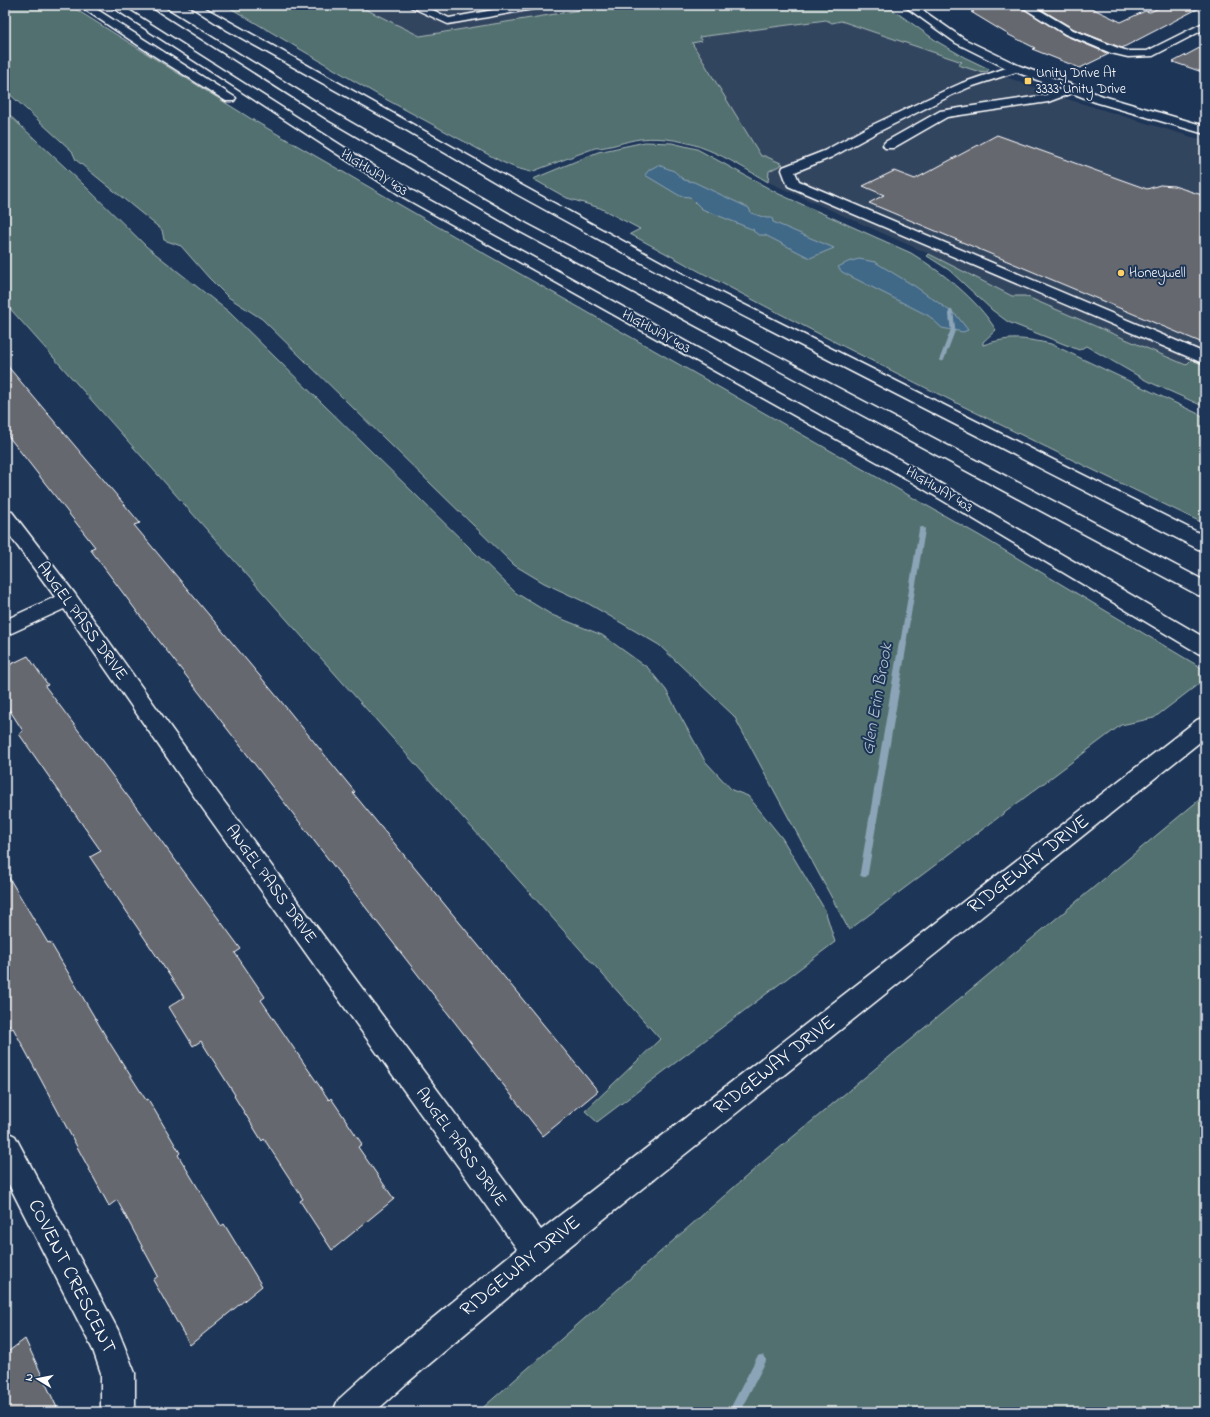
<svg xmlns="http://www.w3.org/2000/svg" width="1210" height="1417" font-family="'Indie Flower',sans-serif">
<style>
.built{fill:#33445e}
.green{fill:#53706f;stroke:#a9b8b7}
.water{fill:#406887;stroke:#8ca4b7}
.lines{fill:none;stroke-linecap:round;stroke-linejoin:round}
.stream-far3{stroke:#8ca4b7;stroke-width:4.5}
.stream-far2{stroke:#8ca4b7;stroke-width:6}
.stream-far1{stroke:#8ca4b7;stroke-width:8}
.stream{stroke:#8ca4b7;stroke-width:10}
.building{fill:#666870;stroke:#fff}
.minor-casing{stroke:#fff;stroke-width:3}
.highway-casing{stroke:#fff;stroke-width:3}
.minor{fill:#1d3557;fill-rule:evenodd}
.highway{fill:#1d3557;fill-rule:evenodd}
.poi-dot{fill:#ffd166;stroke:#1d3557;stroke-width:1.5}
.labels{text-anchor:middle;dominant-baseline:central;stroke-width:4;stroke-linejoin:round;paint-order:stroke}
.far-poi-label{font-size:14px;fill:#fff;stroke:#1d3557;text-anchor:start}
.far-street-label{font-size:14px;fill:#fff;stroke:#1d3557}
.street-label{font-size:17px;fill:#fff;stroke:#1d3557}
.water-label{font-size:18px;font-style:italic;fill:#b3c3cf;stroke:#1d3557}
.near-street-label{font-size:20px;fill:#fff;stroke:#1d3557}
</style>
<rect width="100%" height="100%" fill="#1d3557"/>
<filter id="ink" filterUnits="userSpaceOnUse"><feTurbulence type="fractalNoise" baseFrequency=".025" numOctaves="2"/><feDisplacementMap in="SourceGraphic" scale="8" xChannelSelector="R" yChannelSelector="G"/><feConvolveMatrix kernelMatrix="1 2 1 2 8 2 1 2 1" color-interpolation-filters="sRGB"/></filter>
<g filter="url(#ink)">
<g class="built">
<polygon points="357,5 574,5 580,10 420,36"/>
<polygon points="826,20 829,23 836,23 841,21 963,62 959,65 977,71 998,74 1064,98 1205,141 1205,365 1193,359 1186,365 1025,296 1012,296 929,254 768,182 769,171 782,164 761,156 692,43 702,41 699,37"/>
</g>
<g class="green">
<polygon points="5,5 69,5 253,120 487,255 982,537 1205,670 1205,679 1154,718 1121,725 849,930 734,716 659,645 589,604 544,583 514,565 262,319 228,297 209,278 181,246 164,240 162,230 76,160 72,151 5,90"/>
<path d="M 225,5 L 357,5 L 420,36 L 580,10 L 574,5 L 886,5 L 938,42 L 964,57 L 989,69 L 987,72 L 977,71 L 958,65 L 962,62 L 841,21 L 832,23 L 826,20 L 699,37 L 702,41 L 692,43 L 761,156 L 765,156 L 783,164 L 769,171 L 768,182 C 727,158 690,134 640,139 C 625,141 610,148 595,148 L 531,172 L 516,168 L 502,162 L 378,95 Z"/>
<polygon points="5,111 83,184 147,247 229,312 516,593 552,615 602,635 648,668 666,690 705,761 732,790 748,796 782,838 825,910 835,942 597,1122 585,1111 660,1039 5,303"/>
<path d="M 645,142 L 672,143 L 697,149 L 779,194 L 911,253 C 943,273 976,298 996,330 L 983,342 L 983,345 C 1009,336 1024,338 1051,344 L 1205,417 L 1205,524 C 1012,431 818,337 630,234 L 640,229 L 600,208 L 567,198 L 533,179 L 598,152 Z"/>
<polygon points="929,254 1012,296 1025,296 1186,365 1192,359 1205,365 1205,407 1147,381 1086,346 1079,350 1008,322 992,310 949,270 927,256"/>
<polygon points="1205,795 1205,1412 722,1412 721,1411 715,1412 478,1412 765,1160"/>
</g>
<g class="water">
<polygon points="658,165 674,171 684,180 694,182 749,208 751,213 766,218 772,218 773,222 834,248 810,258 765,235 759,235 753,231 754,230 702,209 690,197 680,196 645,175 649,170"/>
<polygon points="859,259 875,262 916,287 957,316 968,330 963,332 942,328 929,316 842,272 838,267 848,262"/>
</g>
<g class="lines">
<polyline class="stream-far3" points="942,359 953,330 951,312"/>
<polyline class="stream-far2" points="903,644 922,530"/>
<polyline class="stream-far1" points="864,873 903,643"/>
<polyline class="stream" points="734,1412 761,1360"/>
</g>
<g class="building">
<polygon points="964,5 1018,5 1064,35 1109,54 1080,68 1032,49 1035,48 1009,35 971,12 974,12"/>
<polygon points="1034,5 1085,5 1121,22 1145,11 1150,12 1166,5 1205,5 1122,48 1074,29"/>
<polygon points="1205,45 1205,73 1173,62 1192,52"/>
<polygon points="997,135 1147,189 1160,185 1174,186 1205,196 1205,344 869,203 884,195 863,186 894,171 915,179"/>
<polygon points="5,363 140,523 134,525 284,705 355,792 353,793 598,1091 543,1136 156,637 90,549 95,547 5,432"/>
<polygon points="28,656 48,685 45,686 148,823 241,949 235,953 265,997 261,1000 329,1100 331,1098 362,1144 358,1147 394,1199 332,1250 300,1201 303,1199 264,1139 262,1141 234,1096 235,1095 201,1041 193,1046 169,1007 184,997 90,857 101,851 19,734 23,731 5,703 5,667"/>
<polygon points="5,871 48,943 50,942 111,1045 146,1100 148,1099 180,1153 178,1155 221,1226 224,1224 262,1286 190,1345 153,1280 158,1276 117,1200 109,1206 13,1028 11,1029 5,1018"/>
<polygon points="25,1339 59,1412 5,1412 5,1354"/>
</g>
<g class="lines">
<g class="minor-casing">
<g id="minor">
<polygon points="410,5 423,5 449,18 521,5 544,5 539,8 448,24 411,7"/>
<polygon points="903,5 915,5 964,39 1020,66 1103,96 1205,126 1205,134 1095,102 1072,93 1048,102 947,117 893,148 885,148 883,145 885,142 940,111 1046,95 1061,89 1016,72 970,87 952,95 874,134 832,157 795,172 799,181 1205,353 1205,364 788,186 782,170 783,167 824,151 866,128 944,91 962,83 1006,68 956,43"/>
<polygon points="1019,5 1031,5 1073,30 1118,48 1128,51 1147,51 1205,22 1205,29 1153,56 1128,57 1111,53 1065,34"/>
<polygon points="5,510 12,512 75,594 214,788 541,1230 1197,720 1205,717 1205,738 549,1263 407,1383 375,1412 333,1412 338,1400 383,1359 517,1249 198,802 64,609 5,636 5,620 55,597 5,529"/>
<polygon points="5,1131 15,1136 118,1330 135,1373 135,1412 101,1412 101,1373 93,1350 5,1177"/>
</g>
</g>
<g class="highway-casing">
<g id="highway">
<polygon points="78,5 90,5 236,98 234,101 226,101 153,55"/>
<polygon points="109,5 121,5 413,191 902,461 1205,638 1205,656 1198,653 890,469 403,197"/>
<polygon points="148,5 160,5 338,115 527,224 1205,581 1205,597 1198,595 517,230 330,121"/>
<polygon points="188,5 200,5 510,179 683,274 1205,536 1205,550 1198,549 673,280 500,185 394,123 227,30"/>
</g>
</g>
<use href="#minor" class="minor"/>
<use href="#highway" class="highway"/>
</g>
</g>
<g class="poi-dot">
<rect x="1024" y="77" width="8" height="8" rx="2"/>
<circle cx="1121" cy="273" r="4"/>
</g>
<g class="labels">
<g class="far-poi-label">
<text x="1036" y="73">Unity Drive At<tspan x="1036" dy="16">3333 Unity Drive</tspan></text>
<text x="1129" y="273">Honeywell</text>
</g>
<g class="far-street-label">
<text transform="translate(374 173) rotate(32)">HIGHWAY 403</text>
<text transform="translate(656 332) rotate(29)">HIGHWAY 403</text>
<text transform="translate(939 490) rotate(31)">HIGHWAY 403</text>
</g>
<g class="street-label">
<text transform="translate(82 621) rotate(54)">ANGEL PASS DRIVE</text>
<text transform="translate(271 884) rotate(54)">ANGEL PASS DRIVE</text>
<text transform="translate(461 1147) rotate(54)">ANGEL PASS DRIVE</text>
</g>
<g class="water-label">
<text transform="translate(878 699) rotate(-80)">Glen Erin Brook</text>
</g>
<g class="near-street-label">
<text transform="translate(1029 865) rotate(-38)">RIDGEWAY DRIVE</text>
<text transform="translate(775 1066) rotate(-38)">RIDGEWAY DRIVE</text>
<text transform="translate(521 1267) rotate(-39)">RIDGEWAY DRIVE</text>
<text transform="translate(71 1277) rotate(63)">COVENT CRESCENT</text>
</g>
</g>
<rect width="1210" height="1417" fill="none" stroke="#1d3557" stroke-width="20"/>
<rect x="10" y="10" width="1190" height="1397" fill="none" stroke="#fff" stroke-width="1.5" filter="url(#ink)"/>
<g transform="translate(38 1379) rotate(280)" stroke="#1d3557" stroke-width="3" paint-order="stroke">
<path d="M0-3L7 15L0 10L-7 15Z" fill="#ffffff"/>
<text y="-6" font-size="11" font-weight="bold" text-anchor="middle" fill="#ffffff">N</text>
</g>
</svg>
